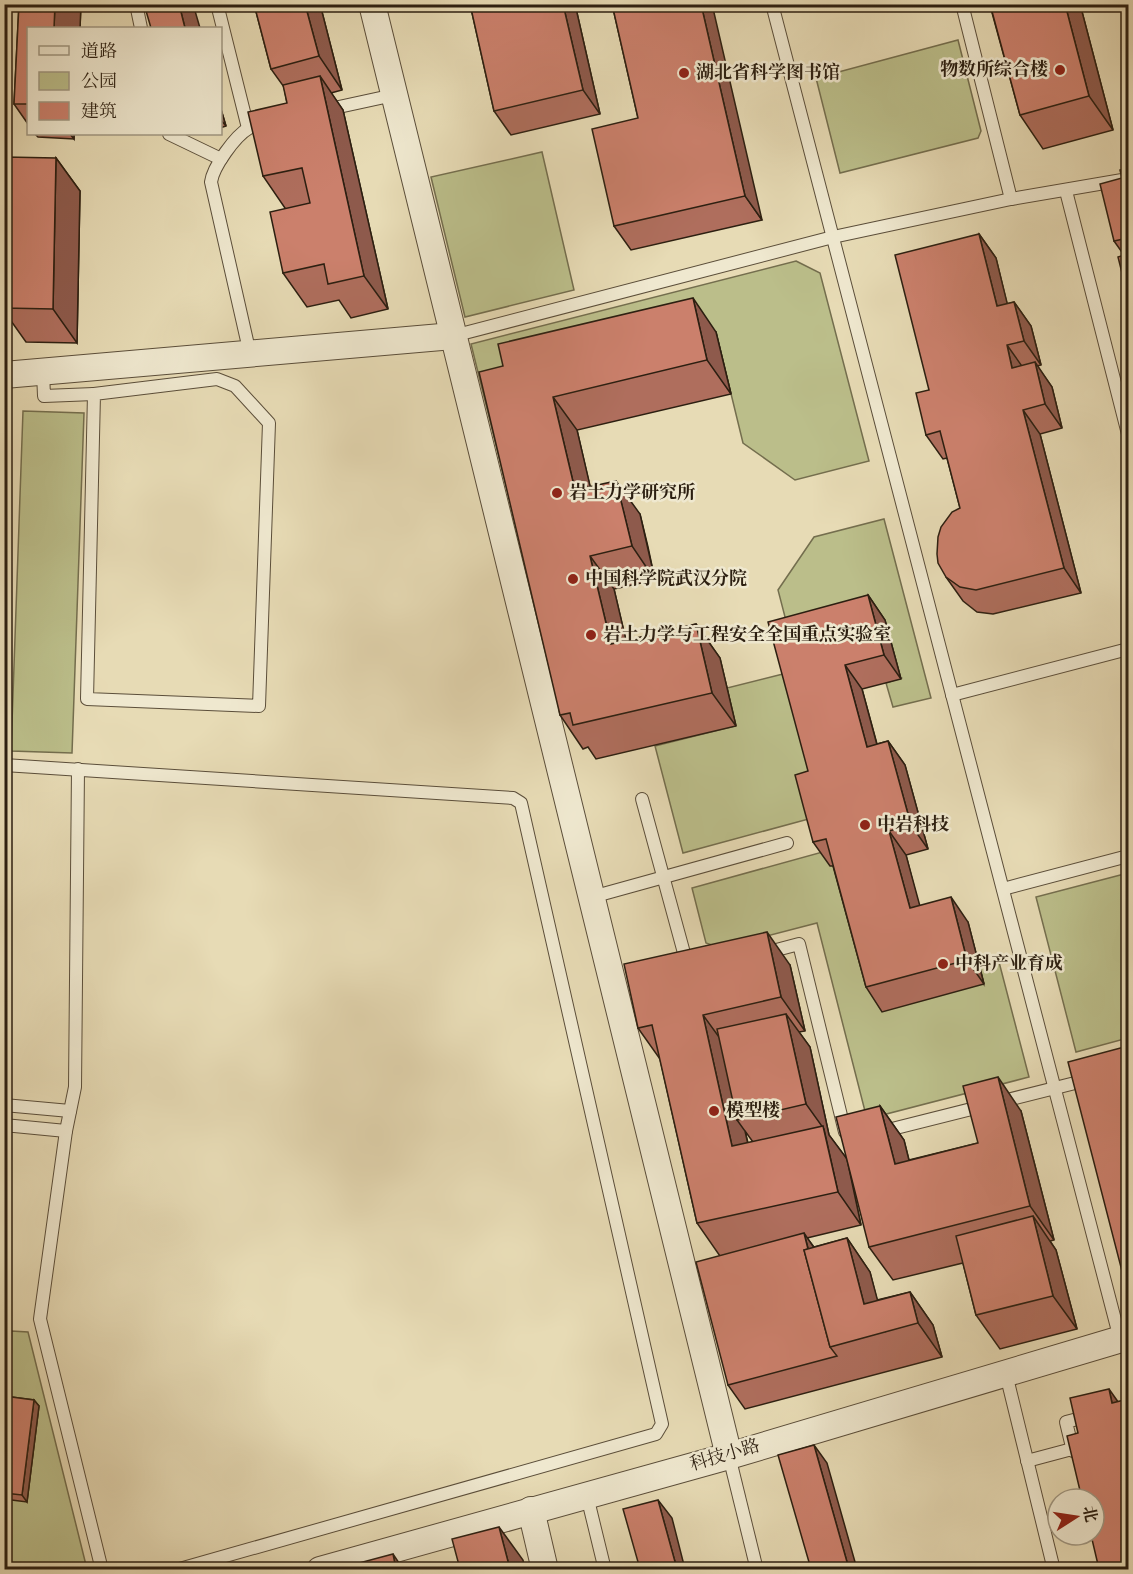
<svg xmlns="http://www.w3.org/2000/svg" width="1133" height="1574" font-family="Vollkorn,'Noto Serif SC',serif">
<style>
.green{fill:#bbbe8a;stroke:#746e4e;stroke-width:1.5}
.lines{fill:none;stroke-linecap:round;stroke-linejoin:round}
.lane-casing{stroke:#5b4e3a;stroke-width:14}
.street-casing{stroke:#5b4e3a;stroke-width:28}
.lane{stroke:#efe8cf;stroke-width:12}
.street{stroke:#efe8cf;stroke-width:26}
.wall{fill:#af6e5d;stroke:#2c1f11;stroke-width:1.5;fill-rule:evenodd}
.shaded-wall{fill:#8e5a4c;stroke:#2c1f11;stroke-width:1.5}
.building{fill:#cb806c;stroke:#2c1f11;stroke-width:1.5}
.poi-dot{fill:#8f2418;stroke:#efe8cf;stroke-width:2}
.labels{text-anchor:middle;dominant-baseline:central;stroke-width:5;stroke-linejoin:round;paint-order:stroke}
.poi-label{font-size:18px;font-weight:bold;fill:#2c1f11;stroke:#efe8cf;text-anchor:start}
.street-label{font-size:18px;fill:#2c1f11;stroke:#efe8cf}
</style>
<rect width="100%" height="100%" fill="#e7dbb5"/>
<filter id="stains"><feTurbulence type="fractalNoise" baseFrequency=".00333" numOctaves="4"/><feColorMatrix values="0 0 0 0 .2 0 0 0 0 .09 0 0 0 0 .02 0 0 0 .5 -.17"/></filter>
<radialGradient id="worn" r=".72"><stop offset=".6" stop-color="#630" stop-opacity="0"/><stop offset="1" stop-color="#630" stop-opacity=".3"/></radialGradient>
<g class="green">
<polygon points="958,40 981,131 978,138 840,173 816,78"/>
<polygon points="542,152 574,290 465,317 431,177"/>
<polygon points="796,261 820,273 869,461 795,480 743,443 716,332 522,378 559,700 471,344"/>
<polygon points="23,411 84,413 72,753 11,751"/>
<polygon points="884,519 931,698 893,707 886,683 901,678 792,644 778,590 814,537"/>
<polygon points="791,672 816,817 683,853 655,746 735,726 727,688"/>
<polygon points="826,851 843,863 984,985 980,967 999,962 1029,1077 867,1119 817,923 720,948 706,943 692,888"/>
<polygon points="1128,873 1128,1038 1076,1052 1036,897"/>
<polygon points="11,1331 28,1332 87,1569 5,1570 4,1390"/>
</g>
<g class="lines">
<g class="lane-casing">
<g id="lane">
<polyline points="136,4 141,28"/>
<polyline points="217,4 248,128"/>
<polyline points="772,4 1120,1339"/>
<polyline points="962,4 1011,199"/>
<polyline points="325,110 394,95"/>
<polyline points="169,134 221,159"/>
<polyline points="1066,191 1128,434"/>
<polyline points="453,336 833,237 1011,199 1128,179"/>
<path d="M 250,354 L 211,182 C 213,167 235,136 249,128 C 254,125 261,124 267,123"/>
<polyline points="43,372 44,396 94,394"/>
<polygon points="217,379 235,386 269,423 259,706 87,699 94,394"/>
<polyline points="952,695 1128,649"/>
<polyline points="4,765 513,798 521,803 662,1424 656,1434 176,1570"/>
<polyline points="78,769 75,1087 66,1131 40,1319 102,1570"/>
<polyline points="642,799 687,964"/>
<polyline points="1003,889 1128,856"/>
<polyline points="592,897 787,843"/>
<polyline points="765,953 799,944 845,1132"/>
<polyline points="4,1105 70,1111"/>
<polyline points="4,1125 66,1131"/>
<polyline points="880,1132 1087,1080"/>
<polyline points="1006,1374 1054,1570"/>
<polyline points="1073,1451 1066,1422 1089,1416"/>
<polyline points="729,1456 757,1570"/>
<polyline points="1027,1461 1072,1449"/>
<polyline points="587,1496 605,1570"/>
</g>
</g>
<g class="street-casing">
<g id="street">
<polyline points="372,4 729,1456"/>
<polyline points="4,375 453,336"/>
<polyline points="531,1510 545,1570"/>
<polyline points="320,1570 729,1456 1128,1337"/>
</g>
</g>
<use href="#lane" class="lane"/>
<use href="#street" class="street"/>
</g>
<g class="wall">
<polygon points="19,4 81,4 80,28 28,28 28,124 14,104"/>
<polygon points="254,4 320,4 342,90 331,93 343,110 388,309 351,318 339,300 307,307 283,273 285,208 263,176 287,103 284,87 271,69"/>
<polygon points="470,4 575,4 600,114 511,135 494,111"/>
<polygon points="612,4 762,220 631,250 614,226 638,118"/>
<polygon points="978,4 1080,4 1113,130 1043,149 1020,115 991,9 983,11"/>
<polygon points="220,106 226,126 220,128"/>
<polygon points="35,134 74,134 74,139 38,137"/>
<polygon points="56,158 80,191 77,343 26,342 4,311 4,193"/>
<polygon points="1128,168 1128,297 1124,255 1114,241 1122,178"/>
<polygon points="979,234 996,258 1007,304 1014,302 1031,326 1041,365 1037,366 1052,387 1062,428 1040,434 1081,593 993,614 977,612 963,601 946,577 960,508 947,458 943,459 926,435 929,390"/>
<polygon points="716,332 731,394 577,430 590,487 640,514 648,547 655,580 614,589 626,641 696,624 720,658 736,726 596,759 588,747 583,749 560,715 503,366"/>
<polygon points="868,595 885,620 901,679 862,689 877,744 888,741 905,765 928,849 906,855 919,906 968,922 984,984 882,1012 866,987 833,866 830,866 813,842 808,771"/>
<path d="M 790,965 L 805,1031 L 799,1032 L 810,1047 L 829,1135 L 847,1159 L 861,1225 L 807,1238 L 814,1247 L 847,1238 L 870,1272 L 877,1300 L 910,1292 L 933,1325 L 942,1357 L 745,1409 L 728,1385 L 720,1256 L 697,1223 L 660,1059 L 638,1028 ZM 745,1131 L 753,1142 L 748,1143 Z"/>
<polygon points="1128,1046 1128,1283 1123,1275"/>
<polygon points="880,1106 904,1140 909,1160 978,1143 1021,1111 1054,1240 1050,1241 1056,1250 1077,1329 1000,1349 976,1315 963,1263 893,1280 869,1247"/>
<polygon points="4,1396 34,1400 39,1406 27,1502 4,1499"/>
</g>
<g class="shaded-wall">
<polygon points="55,4 81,4 80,28 54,28"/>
<polygon points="179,4 193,4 200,28 185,28"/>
<polygon points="305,4 320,4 342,90 319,56"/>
<polygon points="563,4 575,4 600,114 583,90"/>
<polygon points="701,4 712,4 762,220 745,196"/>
<polygon points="1065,4 1080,4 1113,130 1089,96"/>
<polygon points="320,76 343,110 388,309 364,276"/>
<polygon points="220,106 226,126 220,119"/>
<polygon points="70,134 74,134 74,139"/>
<polygon points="56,158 80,191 77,343 53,309"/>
<polygon points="979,234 996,258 1014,331 997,306"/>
<polygon points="693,298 716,332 731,394 707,360"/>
<polygon points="1014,302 1031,326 1041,365 1024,341"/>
<polygon points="1007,345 1024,369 1012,368"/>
<polygon points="1035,362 1052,387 1062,428 1045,404"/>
<polygon points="553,397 577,430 599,524 575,490"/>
<polygon points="1023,410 1040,434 1081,593 1064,568"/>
<polygon points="616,481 640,514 655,580 632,546"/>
<polygon points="590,556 614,589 635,678 611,644"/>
<polygon points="868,595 885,620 901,679 884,655"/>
<polygon points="696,624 720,658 736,726 712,693"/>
<polygon points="845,665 862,689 884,771 867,747"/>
<polygon points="888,741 905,765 928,849 911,825"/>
<polygon points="889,831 906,855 927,932 910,908"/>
<polygon points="951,897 968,922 984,984 967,960"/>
<polygon points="767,932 790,965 805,1031 781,997"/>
<polygon points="786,1014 810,1047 829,1135 847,1159 861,1225 838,1192 824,1129 806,1104"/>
<polygon points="703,1015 727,1048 737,1120 745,1131 756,1180 732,1146"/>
<polygon points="998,1077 1021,1111 1054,1240 1030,1206"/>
<polygon points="880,1106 904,1140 918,1197 895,1164"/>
<polygon points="1033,1216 1056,1250 1077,1329 1053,1296"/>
<polygon points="804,1233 821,1258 834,1346"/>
<polygon points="847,1238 870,1272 886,1332 864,1304"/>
<polygon points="910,1292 933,1325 942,1357 918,1323"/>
<polygon points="1109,1389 1128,1416 1112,1403"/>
<polygon points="34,1400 39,1406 27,1502 22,1495"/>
<polygon points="814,1445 827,1463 857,1569 849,1569"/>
<polygon points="658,1500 672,1518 685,1569 677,1569"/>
<polygon points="499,1527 523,1560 525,1569 510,1569"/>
<polygon points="393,1554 403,1569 396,1569"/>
</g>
<g class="building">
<polygon points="19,4 55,4 54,28 28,28 28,104 14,104"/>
<polygon points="144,4 179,4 185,28 151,28"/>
<polygon points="254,4 305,4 319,56 271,69"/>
<polygon points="470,4 563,4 583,90 494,111"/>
<polygon points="612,4 701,4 745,196 614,226 592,129 638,118"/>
<polygon points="990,4 1065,4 1089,96 1020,115"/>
<polygon points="320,76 364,276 328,284 324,264 283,273 270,212 310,203 302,168 263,176 248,112 287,103 283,85"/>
<polygon points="5,157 56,158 53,309 4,308"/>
<polygon points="1128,168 1128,238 1114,241 1100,184 1122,178 1120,170"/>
<polygon points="979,234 997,306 1014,302 1024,341 1007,345 1012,368 1035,362 1045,404 1023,410 1064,568 976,590 960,587 946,577 938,563 937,554 938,537 941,527 952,512 960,508 940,431 926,435 916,393 929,390 895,255"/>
<polygon points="1128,254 1128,297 1118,257"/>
<polygon points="693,298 707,360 553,397 575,490 616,481 624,513 632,546 590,556 611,644 696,624 712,693 573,725 570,713 560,715 479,372 503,366 498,344"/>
<polygon points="868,595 884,655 845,665 867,747 888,741 911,825 889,831 910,908 951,897 967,960 866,987 826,839 813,842 804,809 795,775 808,771 768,622"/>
<polygon points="767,932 781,997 703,1015 732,1146 823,1126 838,1192 697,1223 652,1025 638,1028 624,964"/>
<polygon points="786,1014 806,1104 737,1120 717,1029"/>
<polygon points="1128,1046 1128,1273 1123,1275 1068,1062"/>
<polygon points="998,1077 1030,1206 869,1247 836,1117 880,1106 895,1164 978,1143 963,1086"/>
<polygon points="1033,1216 1053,1296 976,1315 956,1236"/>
<polygon points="804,1233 808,1249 804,1250 830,1347 837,1356 728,1385 696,1262"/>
<polygon points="847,1238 864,1304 910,1292 918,1323 830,1347 804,1250"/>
<polygon points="1109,1389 1112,1403 1128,1399 1128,1569 1099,1569 1091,1535 1094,1535 1094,1499 1082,1499 1067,1436 1078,1433 1070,1398"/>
<polygon points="4,1396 34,1400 22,1495 4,1493"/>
<polygon points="814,1445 849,1569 811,1569 778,1455"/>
<polygon points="658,1500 677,1569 640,1569 623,1509"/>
<polygon points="499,1527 510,1569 460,1569 452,1539"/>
<polygon points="393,1554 396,1569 360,1569 359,1563"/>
</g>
<g class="poi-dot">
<circle cx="1060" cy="70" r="6"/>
<circle cx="684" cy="73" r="6"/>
<circle cx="557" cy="493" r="6"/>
<circle cx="573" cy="579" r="6"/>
<circle cx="591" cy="635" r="6"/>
<circle cx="865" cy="825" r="6"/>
<circle cx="943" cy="964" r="6"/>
<circle cx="714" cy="1111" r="6"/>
</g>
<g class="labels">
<g class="poi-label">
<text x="1048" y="70" text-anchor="end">物数所综合楼</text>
<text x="696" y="73">湖北省科学图书馆</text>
<text x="569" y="493">岩土力学研究所</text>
<text x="585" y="579">中国科学院武汉分院</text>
<text x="603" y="635">岩土力学与工程安全全国重点实验室</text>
<text x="877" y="825">中岩科技</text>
<text x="955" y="964">中科产业育成</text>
<text x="726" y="1111">模型楼</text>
</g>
<g class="street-label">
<text transform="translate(725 1456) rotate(-16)">科技小路</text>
</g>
</g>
<rect width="1133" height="1574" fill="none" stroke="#e7dbb5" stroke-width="24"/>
<rect x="6" y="6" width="1121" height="1562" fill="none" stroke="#2c1f11" stroke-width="3"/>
<rect x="12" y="12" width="1109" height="1550" fill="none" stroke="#2c1f11" stroke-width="1.5"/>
<rect x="27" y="27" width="195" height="108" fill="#efe8cf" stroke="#a19883" stroke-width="1.5"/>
<rect x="39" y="46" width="30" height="9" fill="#efe8cf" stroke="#a19883" stroke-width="1.5"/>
<text x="81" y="57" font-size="18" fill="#2c1f11">道路</text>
<rect x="39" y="72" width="30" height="18" fill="#bbbe8a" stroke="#a19883" stroke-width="1.5"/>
<text x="81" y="87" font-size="18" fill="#2c1f11">公园</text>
<rect x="39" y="102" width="30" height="18" fill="#cb806c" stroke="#a19883" stroke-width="1.5"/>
<text x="81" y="117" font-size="18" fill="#2c1f11">建筑</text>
<g transform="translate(1076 1517) rotate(78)"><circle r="28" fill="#efe8cf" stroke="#a19883" stroke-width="1.5"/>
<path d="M0-4.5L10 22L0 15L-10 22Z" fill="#8f2418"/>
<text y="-9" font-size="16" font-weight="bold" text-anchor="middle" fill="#2c1f11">北</text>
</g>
<rect width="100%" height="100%" filter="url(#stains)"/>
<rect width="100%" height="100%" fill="url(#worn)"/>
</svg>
